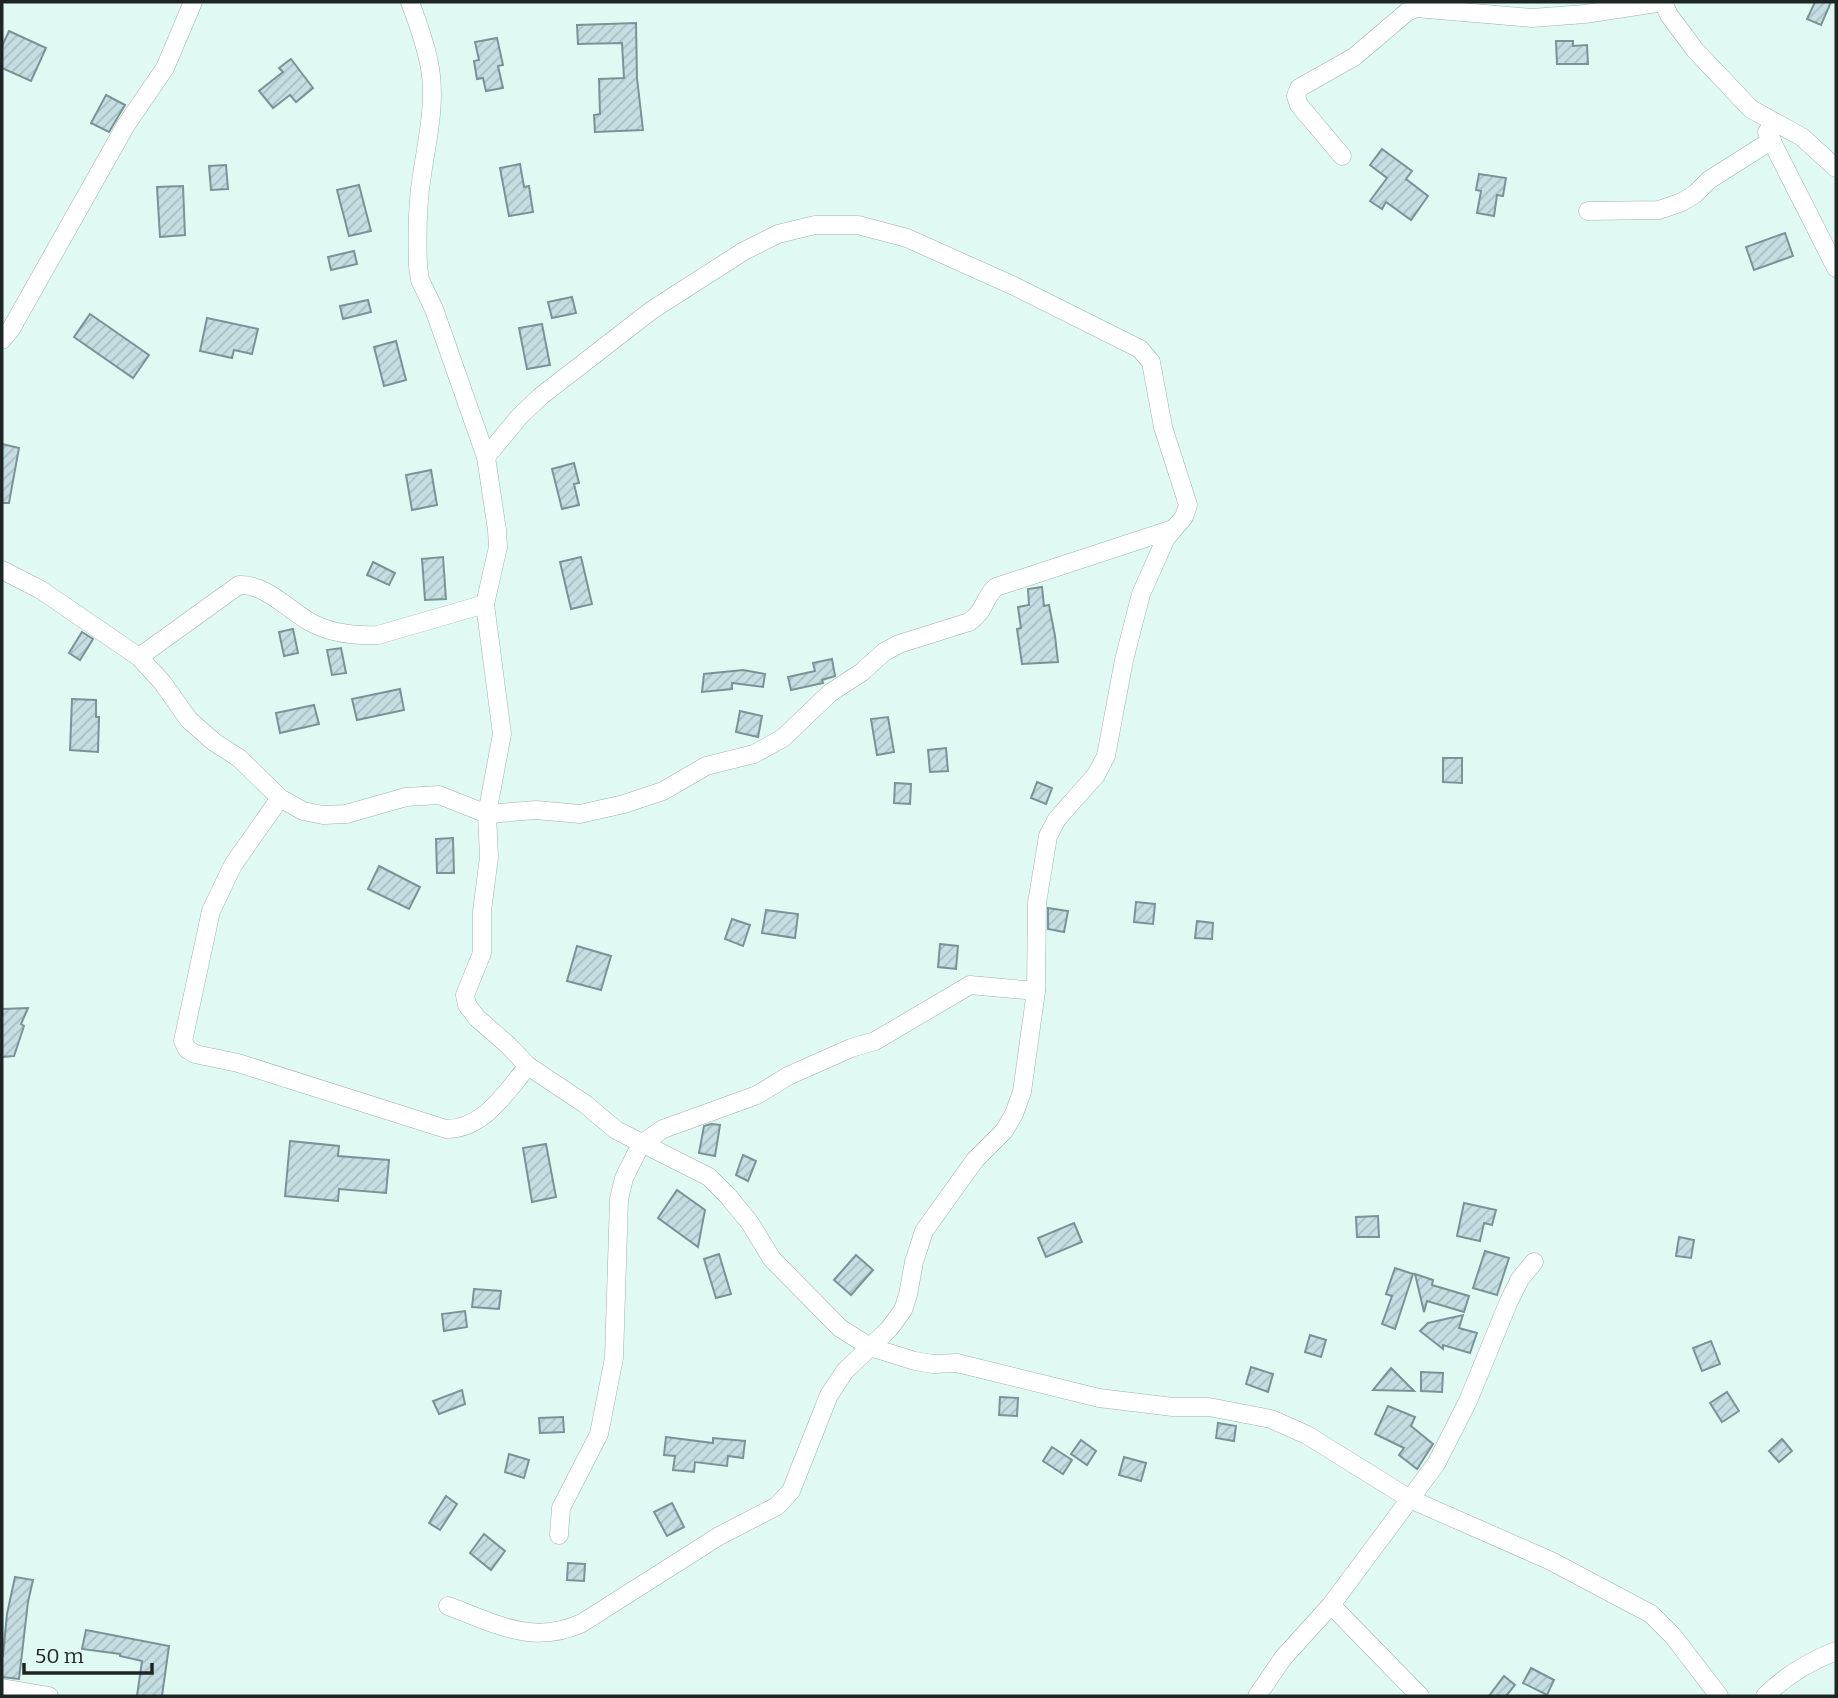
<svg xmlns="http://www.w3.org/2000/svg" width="1838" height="1698" font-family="Bitter,serif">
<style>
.building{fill:url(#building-hatch);stroke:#7a9396;stroke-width:2}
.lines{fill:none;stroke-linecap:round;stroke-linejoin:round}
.minor-casing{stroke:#9bb3ad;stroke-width:19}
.minor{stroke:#fff;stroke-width:18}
</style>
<defs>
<pattern id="building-hatch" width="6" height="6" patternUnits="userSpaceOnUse" patternTransform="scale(1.75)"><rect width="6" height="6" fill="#c4dee2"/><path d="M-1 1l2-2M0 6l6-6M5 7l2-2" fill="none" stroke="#a8bec2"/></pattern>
</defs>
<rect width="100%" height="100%" fill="#e0faf3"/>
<g class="building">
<polygon points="1815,2 1831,2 1821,25 1807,19"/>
<polygon points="636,23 637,78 643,130 595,132 594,115 600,114 599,79 624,78 622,43 578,44 577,25"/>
<polygon points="9,31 46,48 31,81 2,68 2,46"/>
<polygon points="497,38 503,65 498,66 503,88 486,91 483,78 477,79 474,61 479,60 475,42"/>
<polygon points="1556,41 1573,41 1573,46 1587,45 1588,64 1557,64"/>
<polygon points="291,59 313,88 296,102 290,95 273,108 259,91 283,72 279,68"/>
<polygon points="106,95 125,105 109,132 91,123"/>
<polygon points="1382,149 1412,171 1406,179 1428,196 1411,220 1386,202 1382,209 1370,201 1387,178 1370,165"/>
<polygon points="520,164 524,187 529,186 533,212 509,216 500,168"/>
<polygon points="226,165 228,189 211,190 209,166"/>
<polygon points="1479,174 1506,178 1503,196 1497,195 1494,216 1477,213 1481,191 1476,190"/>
<polygon points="359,185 371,231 349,236 337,190"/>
<polygon points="183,186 185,235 160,237 157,187"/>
<polygon points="1785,233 1793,256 1754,270 1746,247"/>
<polygon points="354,251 357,264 331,270 328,257"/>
<polygon points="572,297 576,313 552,318 548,302"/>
<polygon points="368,300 371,312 343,319 340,306"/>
<polygon points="90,314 149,355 133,378 74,337"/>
<polygon points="207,318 258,329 252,354 234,350 232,358 200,351"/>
<polygon points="542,324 550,365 527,369 519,328"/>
<polygon points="396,341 406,380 384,386 374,347"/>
<polygon points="2,444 19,448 9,503 2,503"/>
<polygon points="574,463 579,483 574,484 579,505 562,509 552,469"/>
<polygon points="431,470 437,505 412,510 406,475"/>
<polygon points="443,557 446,599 425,600 422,559"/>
<polygon points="581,557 592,604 571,609 560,562"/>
<polygon points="373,562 395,573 389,585 367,575"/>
<polygon points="1042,587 1044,606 1049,605 1055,636 1058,662 1022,664 1017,629 1021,628 1018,607 1029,605 1028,589"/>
<polygon points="293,629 298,653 284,656 279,632"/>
<polygon points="82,632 93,639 80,660 69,653"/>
<polygon points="341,648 346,673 332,675 327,650"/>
<polygon points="832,659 835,676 822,680 823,683 791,690 788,677 815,671 813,663"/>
<polygon points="743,670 765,674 763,687 732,683 732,689 702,692 704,674"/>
<polygon points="400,689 404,710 357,720 352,699"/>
<polygon points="72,699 96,700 96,717 99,717 98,752 70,750"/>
<polygon points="314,705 319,724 280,733 276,713"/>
<polygon points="740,711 762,716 758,737 736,732"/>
<polygon points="888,717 894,752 877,755 871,719"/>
<polygon points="946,748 948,771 930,772 928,750"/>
<polygon points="1443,758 1462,758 1462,783 1443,782"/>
<polygon points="1037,782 1052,788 1046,804 1031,798"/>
<polygon points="895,783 911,784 910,804 894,803"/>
<polygon points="453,838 454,873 437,873 436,839"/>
<polygon points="379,866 420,887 409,909 368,889"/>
<polygon points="1136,902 1155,904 1153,924 1134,922"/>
<polygon points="1048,908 1068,911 1064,932 1048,929"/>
<polygon points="766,910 798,914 795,938 762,933"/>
<polygon points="732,919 750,925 743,946 725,939"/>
<polygon points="1197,921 1213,923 1212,939 1195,938"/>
<polygon points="940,944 958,946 956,969 938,967"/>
<polygon points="577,946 611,956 601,990 567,981"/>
<polygon points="28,1008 21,1024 24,1026 14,1056 2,1057 2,1009"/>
<polygon points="711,1124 720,1125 715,1156 699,1153 704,1126"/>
<polygon points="290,1141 339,1146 338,1156 389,1160 386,1193 339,1189 338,1201 285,1196"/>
<polygon points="546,1144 556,1197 532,1202 523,1148"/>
<polygon points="743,1155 756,1161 748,1181 736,1175"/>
<polygon points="677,1190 705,1210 698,1247 658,1218"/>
<polygon points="1464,1203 1496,1210 1492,1225 1484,1223 1480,1241 1457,1236"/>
<polygon points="1378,1216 1379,1237 1357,1237 1356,1217"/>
<polygon points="1074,1223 1082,1242 1046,1257 1038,1238"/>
<polygon points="1679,1237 1694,1240 1691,1258 1676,1256"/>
<polygon points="1485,1251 1509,1258 1497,1295 1473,1288"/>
<polygon points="719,1254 731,1294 716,1298 704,1259"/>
<polygon points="856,1255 873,1270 851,1295 834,1280"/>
<polygon points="1395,1268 1413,1274 1395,1329 1382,1324 1392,1296 1386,1294"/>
<polygon points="1415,1274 1433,1280 1432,1285 1469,1296 1464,1312 1427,1301 1424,1312"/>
<polygon points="474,1289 501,1291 499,1309 472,1307"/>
<polygon points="465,1311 467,1327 444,1331 442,1314"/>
<polygon points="1463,1315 1459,1328 1477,1333 1470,1353 1443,1345 1443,1349 1420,1331 1428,1323"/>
<polygon points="1310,1335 1326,1340 1321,1357 1305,1352"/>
<polygon points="1711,1341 1720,1364 1702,1371 1693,1348"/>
<polygon points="1251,1367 1273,1374 1268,1392 1246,1384"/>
<polygon points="1391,1368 1414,1391 1373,1390"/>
<polygon points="1421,1372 1443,1373 1442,1392 1421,1391"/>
<polygon points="462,1390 465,1404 439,1414 433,1401"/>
<polygon points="1727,1392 1739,1411 1722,1422 1710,1403"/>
<polygon points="1000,1397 1018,1398 1017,1416 999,1415"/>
<polygon points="1388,1406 1415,1417 1411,1426 1433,1444 1417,1469 1399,1455 1404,1448 1375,1434"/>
<polygon points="563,1417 564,1432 540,1433 539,1418"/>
<polygon points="1218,1423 1236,1426 1234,1441 1216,1438"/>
<polygon points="666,1437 713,1443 713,1438 745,1441 743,1458 728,1456 727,1466 695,1462 694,1472 673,1470 675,1456 664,1455"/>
<polygon points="1782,1439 1792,1451 1779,1462 1769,1451"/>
<polygon points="1081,1440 1096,1451 1087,1465 1071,1454"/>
<polygon points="1052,1447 1072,1460 1063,1474 1043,1461"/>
<polygon points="509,1454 529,1460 524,1478 505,1472"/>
<polygon points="1124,1457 1146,1463 1141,1481 1119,1475"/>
<polygon points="446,1496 457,1504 440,1530 429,1523"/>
<polygon points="672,1503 684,1527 667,1536 654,1512"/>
<polygon points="484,1534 505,1551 491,1570 470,1553"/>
<polygon points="568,1563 585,1564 584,1581 567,1580"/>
<polygon points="15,1577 33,1580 28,1602 19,1679 2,1677 2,1654 3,1655 7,1614"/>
<polygon points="86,1630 169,1646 162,1696 137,1696 142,1661 120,1656 120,1654 82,1649"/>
<polygon points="1531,1668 1554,1680 1547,1695 1523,1683"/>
<polygon points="1504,1676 1515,1685 1506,1696 1489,1696"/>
</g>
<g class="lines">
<g class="minor-casing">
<g id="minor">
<path d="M 410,2 C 418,23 426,45 430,68 C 436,104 427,140 422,175 C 417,204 417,237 418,266 L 420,280 L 434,309 L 486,457 L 497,530 L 498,547 L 485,604 L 502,734 L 487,814 L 489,857 L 482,911 L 482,953 L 465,995 L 467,1005 L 477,1018 L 508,1045 L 528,1066 L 585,1104 L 616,1130 L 709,1177 L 728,1196 L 750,1223 L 772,1259 L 840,1328 L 870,1347 L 915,1361 L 933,1364 L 957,1363 L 1099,1398 L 1173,1407 L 1209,1407 L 1271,1419 L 1307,1435 L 1410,1499 L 1551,1561 L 1651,1614 L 1673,1636 L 1719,1696"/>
<polyline points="1663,2 1669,15 1695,50 1751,109 1802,137 1836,168"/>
<polyline points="1767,132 1836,268"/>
<polyline points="1342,156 1299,105 1296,96 1299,88 1354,57 1407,12 1416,8 1532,18 1585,14 1663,2"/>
<polyline points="1588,211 1659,210 1682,202 1695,194 1709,180 1772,140"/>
<polyline points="2,340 11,329 126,125 165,68 193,2"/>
<path d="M 2,570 L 41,590 L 139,657 L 162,682 L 189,720 L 214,742 L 239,758 L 280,798 L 303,811 L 323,815 L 346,814 L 406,797 L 439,795 L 487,814 L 536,810 L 580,814 L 624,804 L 663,791 L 706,766 L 754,754 L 783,738 L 830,693 L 862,672 L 884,652 L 899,644 L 969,622 C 985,612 984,597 996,587 L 1173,529"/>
<path d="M 139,657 L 239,585 C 266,584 287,609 310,622 C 330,633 355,636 378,635 L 485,604"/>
<path d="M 280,798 L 233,865 L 211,911 L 183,1041 L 187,1049 L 195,1054 L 238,1063 L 446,1129 C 484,1129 505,1093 528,1066"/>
<polyline points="559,1535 561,1508 599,1434 614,1358 619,1199 624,1178 641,1144 663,1129 757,1095 788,1076 851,1048 875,1041 970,985 1036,991"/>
<polyline points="1331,1605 1420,1696"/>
<path d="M 448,1606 C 495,1623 532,1646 582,1623 L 719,1536 L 777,1506 L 791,1491 L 829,1395 L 845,1371 L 889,1329 L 903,1310 L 908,1295 L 914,1262 L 924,1231 L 975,1160 L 1004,1131 L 1014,1114 L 1022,1092 L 1036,991 L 1037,903 L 1048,836 L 1057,819 L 1096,775 L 1106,756 L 1124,660 L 1141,594 L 1166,538 L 1184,517 L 1188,505 L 1163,427 L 1151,362 L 1140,349 L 1014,286 L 907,238 L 858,225 L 815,225 L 778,234 L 744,251 L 652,310 L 541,396 L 519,417 L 486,457"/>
<polyline points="2,1688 49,1696"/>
<polyline points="1257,1696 1283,1658 1331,1605 1436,1464 1468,1401 1509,1301 1520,1279 1534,1262"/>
<path d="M 1765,1696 C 1785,1676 1810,1661 1836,1651"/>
</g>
</g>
<use href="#minor" class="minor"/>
</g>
<rect width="1838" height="1698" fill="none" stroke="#1d2624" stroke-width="7"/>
<path d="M24 1663v10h128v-10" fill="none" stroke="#1d2624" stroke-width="3.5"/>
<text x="35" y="1663" font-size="21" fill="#1d2624" stroke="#e0faf3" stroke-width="5" paint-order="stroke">50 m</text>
</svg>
